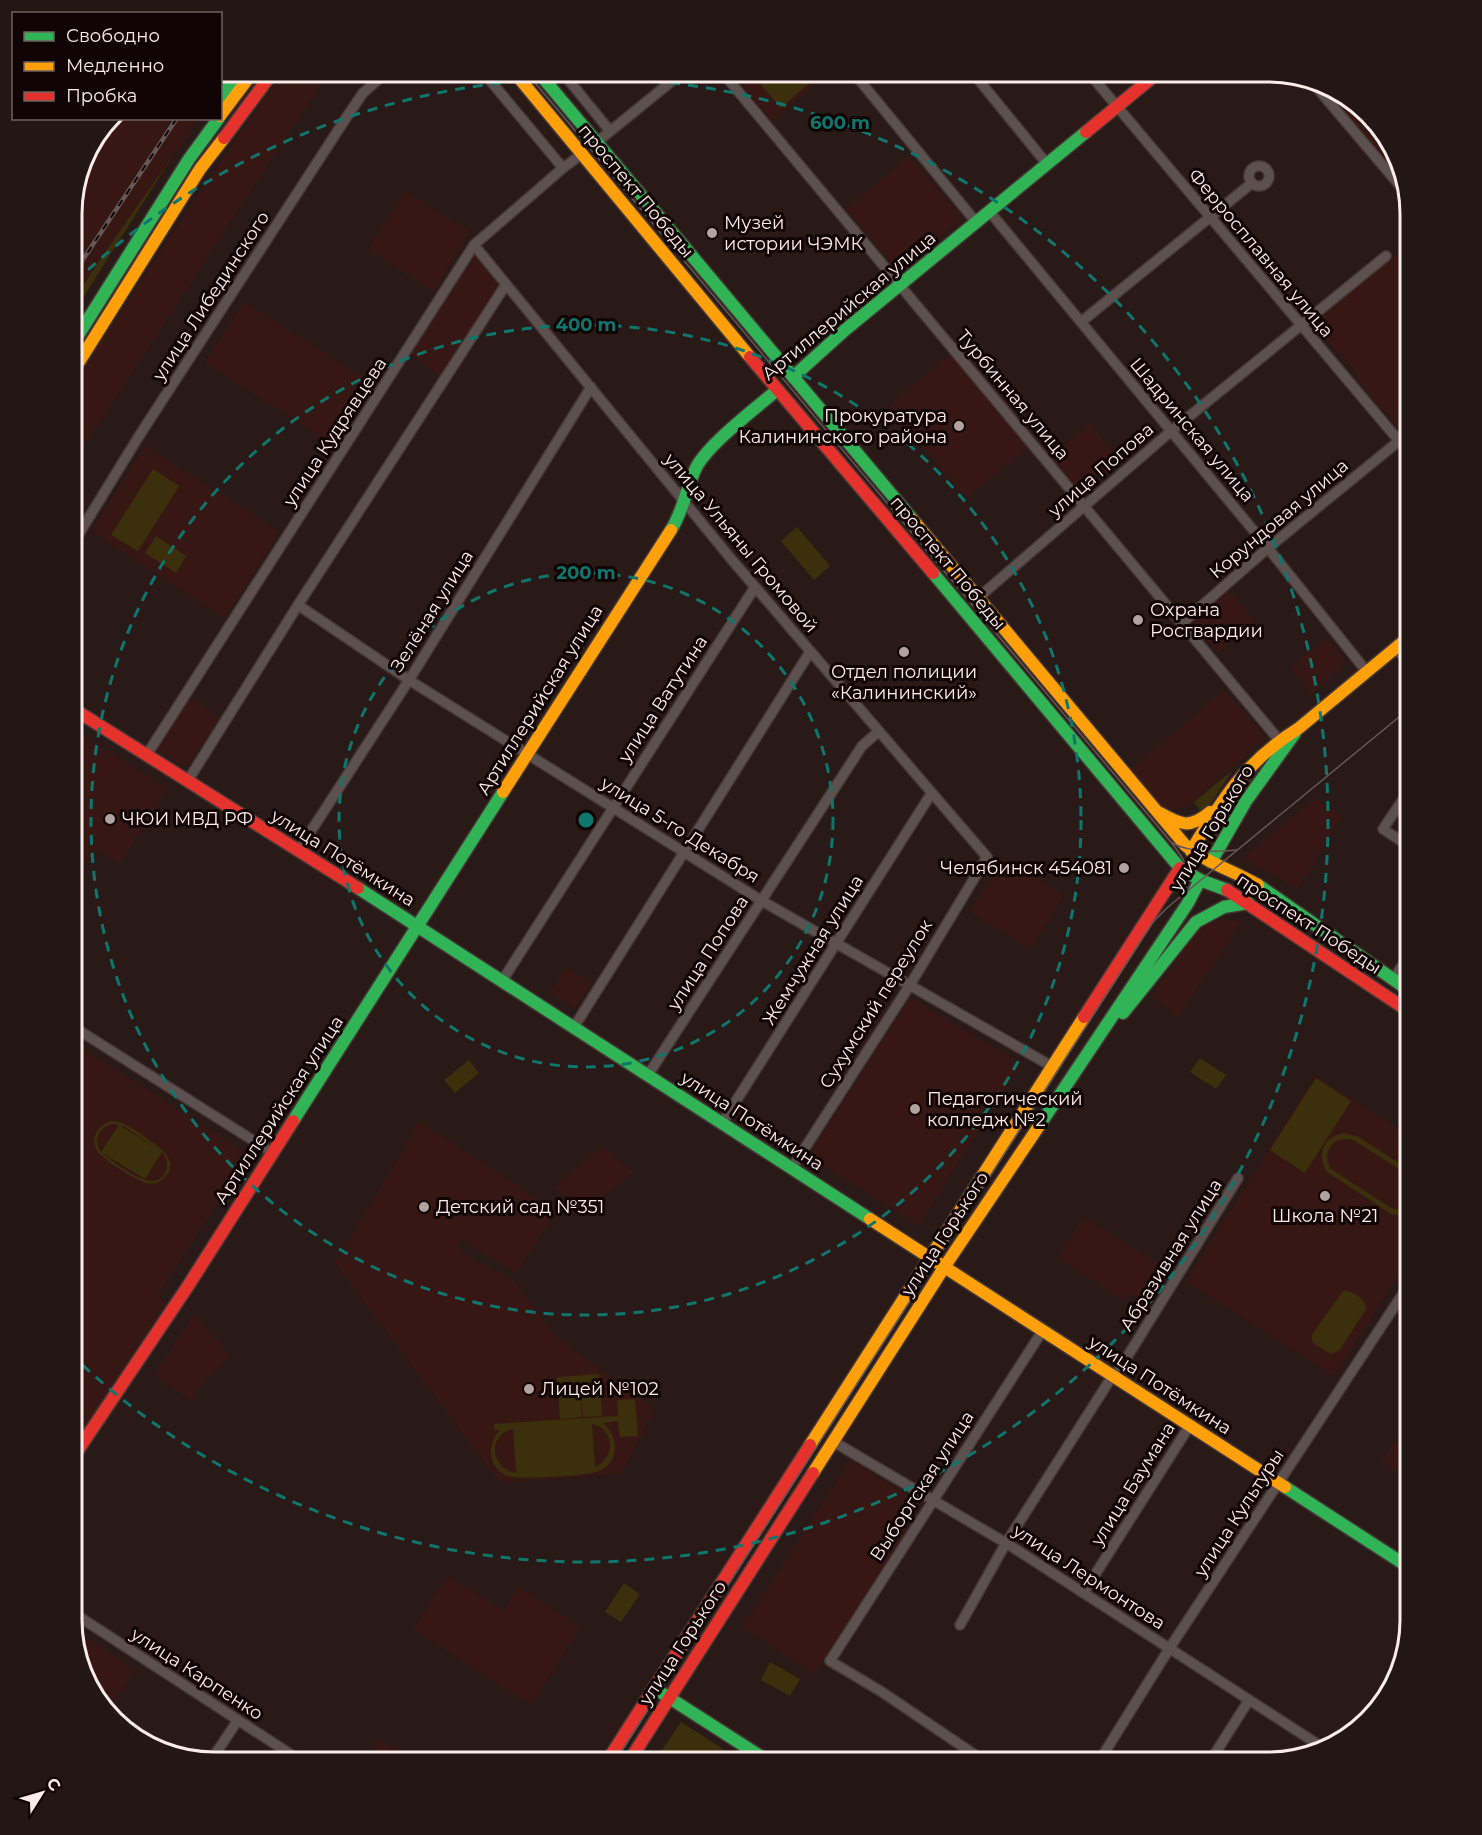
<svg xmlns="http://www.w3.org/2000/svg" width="1482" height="1835" font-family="Montserrat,sans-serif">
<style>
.built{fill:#371713}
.green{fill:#3b2f0c;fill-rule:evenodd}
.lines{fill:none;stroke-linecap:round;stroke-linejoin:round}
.street-casing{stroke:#443836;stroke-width:12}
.fast-casing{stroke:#443836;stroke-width:15}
.slow-casing{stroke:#443836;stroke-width:15}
.jam-casing{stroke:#443836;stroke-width:15}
.street{stroke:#5d514f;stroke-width:9}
.fast{stroke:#30b455;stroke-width:12}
.slow{stroke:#ff9f0a;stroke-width:12}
.jam{stroke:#e5322d;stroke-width:12}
.tram{stroke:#645957;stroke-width:1.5}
.rail-casing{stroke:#645957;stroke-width:4.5}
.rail{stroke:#100504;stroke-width:2;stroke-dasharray:7;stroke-linecap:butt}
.ring{fill:none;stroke:#0f766e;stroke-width:3;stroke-dasharray:10 8}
.poi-dot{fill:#b2a2a0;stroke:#100504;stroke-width:2}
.labels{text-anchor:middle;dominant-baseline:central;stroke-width:6;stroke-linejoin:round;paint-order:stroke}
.street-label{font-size:18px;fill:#fcece9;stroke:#100504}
.poi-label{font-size:18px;fill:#fcece9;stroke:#100504;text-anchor:start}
.rim{fill:none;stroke:#fcece9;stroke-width:3}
.centre{fill:#0f766e;stroke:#100504;stroke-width:3}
.ring-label{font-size:18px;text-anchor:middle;font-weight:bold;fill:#0f766e;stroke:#100504;stroke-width:6;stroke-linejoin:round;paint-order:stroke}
</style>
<rect width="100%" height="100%" fill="#291a17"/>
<g class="built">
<polygon points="282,72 332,72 323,80 72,465 72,384 193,202"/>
<polygon points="731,72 830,72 772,121"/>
<polygon points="1319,85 1339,91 1386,135 1399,177"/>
<polygon points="132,118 198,119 72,305 72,205 87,152 112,119 126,119 130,121"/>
<polygon points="909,156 962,218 899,272 846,209"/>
<polygon points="405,191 470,232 434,291 368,250"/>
<polygon points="1410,242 1410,443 1356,378 1359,375 1313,325"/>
<polygon points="473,254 500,285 441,376 410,354"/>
<polygon points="244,302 373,384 334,445 205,363"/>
<polygon points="952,353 1029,446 966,498 889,405"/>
<polygon points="1090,424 1121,461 1082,494 1050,457"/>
<polygon points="145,446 280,532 224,618 91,531"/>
<polygon points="1226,588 1255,622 1218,653 1190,620"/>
<polygon points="1327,639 1346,663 1312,694 1290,667"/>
<polygon points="1224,690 1266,738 1187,807 1167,812 1128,772"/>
<polygon points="190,698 220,718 186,768 156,750"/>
<polygon points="72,728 167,789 119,864 95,849 72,883"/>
<polygon points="1315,799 1342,815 1298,889 1242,858"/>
<polygon points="1003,857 1064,895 1030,949 970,912"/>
<polygon points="1221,919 1242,921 1178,1016 1152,997 1195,932 1206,924"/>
<polygon points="566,968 591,983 575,1008 551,993"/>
<polygon points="910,998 1021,1063 919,1225 808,1156"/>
<polygon points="72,1041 248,1155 157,1296 168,1301 86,1427 72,1443"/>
<polygon points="1316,1076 1410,1136 1410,1256 1334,1376 1186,1281"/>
<polygon points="420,1122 556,1211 516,1274 462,1239 457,1247 465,1256 513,1280 555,1336 655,1409 621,1474 500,1483 335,1263"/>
<polygon points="601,1147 633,1172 587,1211 553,1188"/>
<polygon points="1083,1217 1167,1269 1147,1304 1131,1294 1121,1299 1058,1258"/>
<polygon points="193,1315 208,1328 230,1357 200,1384 193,1401 154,1376"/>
<polygon points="1410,1419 1410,1480 1381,1461"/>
<polygon points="851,1460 919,1503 905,1535 815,1674 742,1627"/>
<polygon points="447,1576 503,1611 518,1587 580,1627 531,1705 413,1629"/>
<polygon points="89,1639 135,1670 108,1711 96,1700 81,1651"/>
<polygon points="380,1739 418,1763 366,1763"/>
</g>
<g class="green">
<polygon points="776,72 822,72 781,108 761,85"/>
<polygon points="174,154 72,315 72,303 101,258"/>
<polygon points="153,469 179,486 138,551 111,535"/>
<polygon points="797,527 830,566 814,580 781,541"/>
<polygon points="156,536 186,556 176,573 145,553"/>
<polygon points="1288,738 1258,770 1216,837 1211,833 1252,767"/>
<polygon points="1233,770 1205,812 1201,812 1194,802"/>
<polygon points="1200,1058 1226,1075 1216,1089 1190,1072"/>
<polygon points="469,1060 479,1073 455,1093 444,1080"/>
<polygon points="1316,1078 1351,1101 1305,1173 1270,1150"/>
<path d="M 112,1121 C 124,1121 134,1130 145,1137 C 158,1146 183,1162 163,1179 C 159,1183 152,1185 146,1183 C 137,1181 105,1161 99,1153 C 88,1140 97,1125 112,1121 ZM 114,1124 L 123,1126 L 162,1152 L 119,1125 L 101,1152 C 93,1139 99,1126 114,1124 ZM 162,1152 C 166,1157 169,1163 166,1170 C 157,1198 115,1163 102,1153 L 145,1179 Z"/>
<path d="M 1343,1133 L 1357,1136 L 1410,1170 L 1410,1176 L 1355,1141 C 1335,1133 1320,1151 1331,1169 L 1391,1208 L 1400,1210 L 1410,1207 L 1410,1214 L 1402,1216 L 1391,1214 L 1327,1172 C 1316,1155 1323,1137 1343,1133 Z"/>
<path d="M 1343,1291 C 1352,1290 1366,1299 1366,1309 L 1339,1351 L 1331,1354 L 1313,1343 L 1311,1336 Z"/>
<polygon points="599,1374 602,1416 583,1417 580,1383 582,1417 560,1419 557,1377"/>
<path d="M 635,1399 L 638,1436 L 620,1437 L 618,1421 L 603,1423 C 618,1436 621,1462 599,1471 C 588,1476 517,1480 507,1476 C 487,1467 487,1444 500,1430 L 495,1430 L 494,1424 L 618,1416 L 617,1400 ZM 592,1424 C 615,1429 616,1457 595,1467 ZM 513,1429 L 516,1472 L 516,1473 C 490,1469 487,1434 513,1429 Z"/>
<polygon points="624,1583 640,1594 621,1622 605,1612"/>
<polygon points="770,1662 800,1679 790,1696 761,1680"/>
<polygon points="681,1722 745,1763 661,1763 658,1756"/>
</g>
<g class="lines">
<g class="street-casing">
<g id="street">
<polyline points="483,72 563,168"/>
<polyline points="562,72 610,131"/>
<polyline points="722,72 1279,740"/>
<polyline points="853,72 976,222"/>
<polyline points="972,72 1047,164"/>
<polyline points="1088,72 1410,454"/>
<polyline points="1313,83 1402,188"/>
<polyline points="597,142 683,72"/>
<circle cx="1259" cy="176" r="10"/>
<polyline points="989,211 1268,548 1367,672"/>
<polyline points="474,245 732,560 987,857 910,985 792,1168"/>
<polyline points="1081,322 1252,183"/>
<polyline points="72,545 139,436 348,115 363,93 387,72"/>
<polyline points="978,598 1170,432 1386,256"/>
<polyline points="298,605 409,680 762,901 1053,1067"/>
<polyline points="1182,623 1268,548 1399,441"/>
<polyline points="1394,650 1410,658"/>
<polyline points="146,756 474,245 563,168 582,154"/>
<polyline points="187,782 298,605 505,286"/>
<polyline points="1410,847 1383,829 1410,789"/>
<polyline points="298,851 409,680 591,387"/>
<polyline points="1394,978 1410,954"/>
<polyline points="502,981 755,587"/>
<polyline points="72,1026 273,1153"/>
<polyline points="574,1027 810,652"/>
<polyline points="648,1075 862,746 878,732"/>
<polyline points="722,1123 931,794"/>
<polyline points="834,1442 1006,1543 1322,1747"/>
<polyline points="1084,1592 1190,1425"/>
<polyline points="72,1612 304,1763"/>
<polyline points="960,1625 1006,1543 1113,1375 1119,1370 1238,1178"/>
<polyline points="210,1762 238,1720"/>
<polyline points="987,1763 882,1692 830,1661 1043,1330"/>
<polyline points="1098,1763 1169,1649 1410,1283"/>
<polyline points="1209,1763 1249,1700"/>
</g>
</g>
<g class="fast-casing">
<g id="fast">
<polyline points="538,72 913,520"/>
<polyline points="220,99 238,72"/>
<polyline points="72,345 189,159 219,118"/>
<polyline points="793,377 845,330 1086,132"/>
<path d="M 671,530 C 684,510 686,487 697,466 C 711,442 755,409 777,390"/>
<polyline points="933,573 1180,868 1200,880 1227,890"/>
<polyline points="1211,862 1246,801 1295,733"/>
<polyline points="1258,885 1410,991"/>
<polyline points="358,888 870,1219"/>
<polyline points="1123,1013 1196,922 1224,907 1248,903"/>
<polyline points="293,1121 503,792"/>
<polyline points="1039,1126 1188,903 1200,880"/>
<polyline points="1285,1487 1410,1568"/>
<polyline points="654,1688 771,1763"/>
</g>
</g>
<g class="slow-casing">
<g id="slow">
<polyline points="514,72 750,357"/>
<polyline points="220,116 253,72"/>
<polyline points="72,373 200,169 224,138"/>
<path d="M 913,520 L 1185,845 C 1207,863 1234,871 1258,885"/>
<polyline points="503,792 671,530"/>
<path d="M 1160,813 C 1181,825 1190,829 1210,812"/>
<path d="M 1191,851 C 1223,798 1245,762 1299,728 L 1410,636"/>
<polyline points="870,1219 1285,1487"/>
<polyline points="810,1445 1084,1017"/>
<polyline points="813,1473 945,1266 1039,1126"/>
</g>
</g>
<g class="jam-casing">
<g id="jam">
<polyline points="1086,132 1159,72"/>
<polyline points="224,138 273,72"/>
<polyline points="750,357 933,573"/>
<polyline points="72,708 358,888"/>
<polyline points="1227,890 1410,1012"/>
<polyline points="1084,1017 1180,868"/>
<polyline points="72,1459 188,1286 293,1121"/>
<polyline points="606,1763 810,1445"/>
<polyline points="628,1763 813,1473"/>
</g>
</g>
<use href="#street" class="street"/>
<use href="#fast" class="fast"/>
<use href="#slow" class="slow"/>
<use href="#jam" class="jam"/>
<g class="tram">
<path d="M 526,72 L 1165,835 C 1180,854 1196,868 1184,894"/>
<path d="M 1172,843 C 1191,853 1216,852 1237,850"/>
<polyline points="614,1763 1153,922 1168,907 1410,708"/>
</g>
<g class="rail-casing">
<polyline id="rail" points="72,276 177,118"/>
</g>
<use href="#rail" class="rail"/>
</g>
<g class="ring">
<circle cx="586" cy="820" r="247"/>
<circle cx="586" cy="820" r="495"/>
<path d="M75 282A742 742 0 1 1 75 1358"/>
</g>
<g class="poi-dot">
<circle cx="712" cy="233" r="6"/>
<circle cx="959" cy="426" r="6"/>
<circle cx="1138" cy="620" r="6"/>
<circle cx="904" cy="652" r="6"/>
<circle cx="110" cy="819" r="6"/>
<circle cx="1124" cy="868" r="6"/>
<circle cx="915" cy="1109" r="6"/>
<circle cx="1325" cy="1196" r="6"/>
<circle cx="424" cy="1207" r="6"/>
<circle cx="529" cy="1389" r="6"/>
</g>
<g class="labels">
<g class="street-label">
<text transform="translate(636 191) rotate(50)">проспект Победы</text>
<text transform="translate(1261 253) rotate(50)">Ферросплавная улица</text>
<text transform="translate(211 296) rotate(-57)">улица Либединского</text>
<text transform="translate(849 306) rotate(-40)">Артиллерийская улица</text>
<text transform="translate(1013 395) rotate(50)">Турбинная улица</text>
<text transform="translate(1192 430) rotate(50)">Шадринская улица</text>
<text transform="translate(335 432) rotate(-57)">улица Кудрявцева</text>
<text transform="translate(1101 470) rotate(-41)">улица Попова</text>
<text transform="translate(1279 519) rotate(-40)">Корундовая улица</text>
<text transform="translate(741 543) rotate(50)">улица Ульяны Громовой</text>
<text transform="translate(948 563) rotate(50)">проспект Победы</text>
<text transform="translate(432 611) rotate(-58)">Зелёная улица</text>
<text transform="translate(663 699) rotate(-57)">улица Ватутина</text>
<text transform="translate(540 700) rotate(-58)">Артиллерийская улица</text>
<text transform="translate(1212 828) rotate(-59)">улица Горького</text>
<text transform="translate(680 830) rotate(32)">улица 5-го Декабря</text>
<text transform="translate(343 858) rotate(32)">улица Потёмкина</text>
<text transform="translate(1309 924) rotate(33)">проспект Победы</text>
<text transform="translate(813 950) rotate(-58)">Жемчужная улица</text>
<text transform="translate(708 953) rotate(-57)">улица Попова</text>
<text transform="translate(876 1004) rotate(-58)">Сухумский переулок</text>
<text transform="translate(279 1110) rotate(-57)">Артиллерийская улица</text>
<text transform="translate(752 1121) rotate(33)">улица Потёмкина</text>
<text transform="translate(945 1234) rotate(-57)">улица Горького</text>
<text transform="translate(1171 1255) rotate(-58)">Абразивная улица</text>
<text transform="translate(1160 1385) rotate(33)">улица Потёмкина</text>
<text transform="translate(1133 1484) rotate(-58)">улица Баумана</text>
<text transform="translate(922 1486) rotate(-57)">Выборгская улица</text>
<text transform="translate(1239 1513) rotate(-57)">улица Культуры</text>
<text transform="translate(1089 1577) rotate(33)">улица Лермонтова</text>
<text transform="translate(683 1643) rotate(-57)">улица Горького</text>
<text transform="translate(197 1674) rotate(33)">улица Карпенко</text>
</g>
<g class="poi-label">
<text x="724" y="223">Музей<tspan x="724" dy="21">истории ЧЭМК</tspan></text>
<text x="947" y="416" text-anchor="end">Прокуратура<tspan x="947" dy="21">Калининского района</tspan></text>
<text x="1150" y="610">Охрана<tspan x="1150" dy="21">Росгвардии</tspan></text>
<text x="904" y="672" text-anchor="middle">Отдел полиции<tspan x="904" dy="21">«Калининский»</tspan></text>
<text x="122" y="819">ЧЮИ МВД РФ</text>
<text x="1112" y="868" text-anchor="end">Челябинск 454081</text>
<text x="927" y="1099">Педагогический<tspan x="927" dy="21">колледж №2</tspan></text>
<text x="436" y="1207">Детский сад №351</text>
<text x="1325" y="1216" text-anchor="middle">Школа №21</text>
<text x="541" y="1389">Лицей №102</text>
</g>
</g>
<path d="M0 0H1482V1835H0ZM214 82H1268A132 132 0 0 1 1400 214V1620A132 132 0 0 1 1268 1752H214A132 132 0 0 1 82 1620V214A132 132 0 0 1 214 82Z" fill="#231716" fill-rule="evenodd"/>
<path class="rim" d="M214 82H1268A132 132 0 0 1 1400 214V1620A132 132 0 0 1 1268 1752H214A132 132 0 0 1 82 1620V214A132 132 0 0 1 214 82Z"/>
<circle cx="586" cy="820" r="9" class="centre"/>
<g class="ring-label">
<text x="840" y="129">600 m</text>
<text x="586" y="331">400 m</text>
<text x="586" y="579">200 m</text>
</g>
<rect x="12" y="12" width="210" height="108" fill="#100504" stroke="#6e6160" stroke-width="1.5"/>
<rect x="24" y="32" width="30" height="9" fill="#30b455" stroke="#6e6160" stroke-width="1.5"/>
<text x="66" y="42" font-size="18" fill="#fcece9">Свободно</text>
<rect x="24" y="62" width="30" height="9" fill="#ff9f0a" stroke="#6e6160" stroke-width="1.5"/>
<text x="66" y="72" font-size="18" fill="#fcece9">Медленно</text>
<rect x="24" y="92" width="30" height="9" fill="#e5322d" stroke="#6e6160" stroke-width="1.5"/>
<text x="66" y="102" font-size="18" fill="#fcece9">Пробка</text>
<g transform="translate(42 1793) rotate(53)" stroke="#100504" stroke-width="4.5" paint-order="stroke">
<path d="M0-4.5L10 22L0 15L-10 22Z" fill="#fcece9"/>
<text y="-9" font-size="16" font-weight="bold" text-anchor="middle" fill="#fcece9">С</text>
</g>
</svg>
